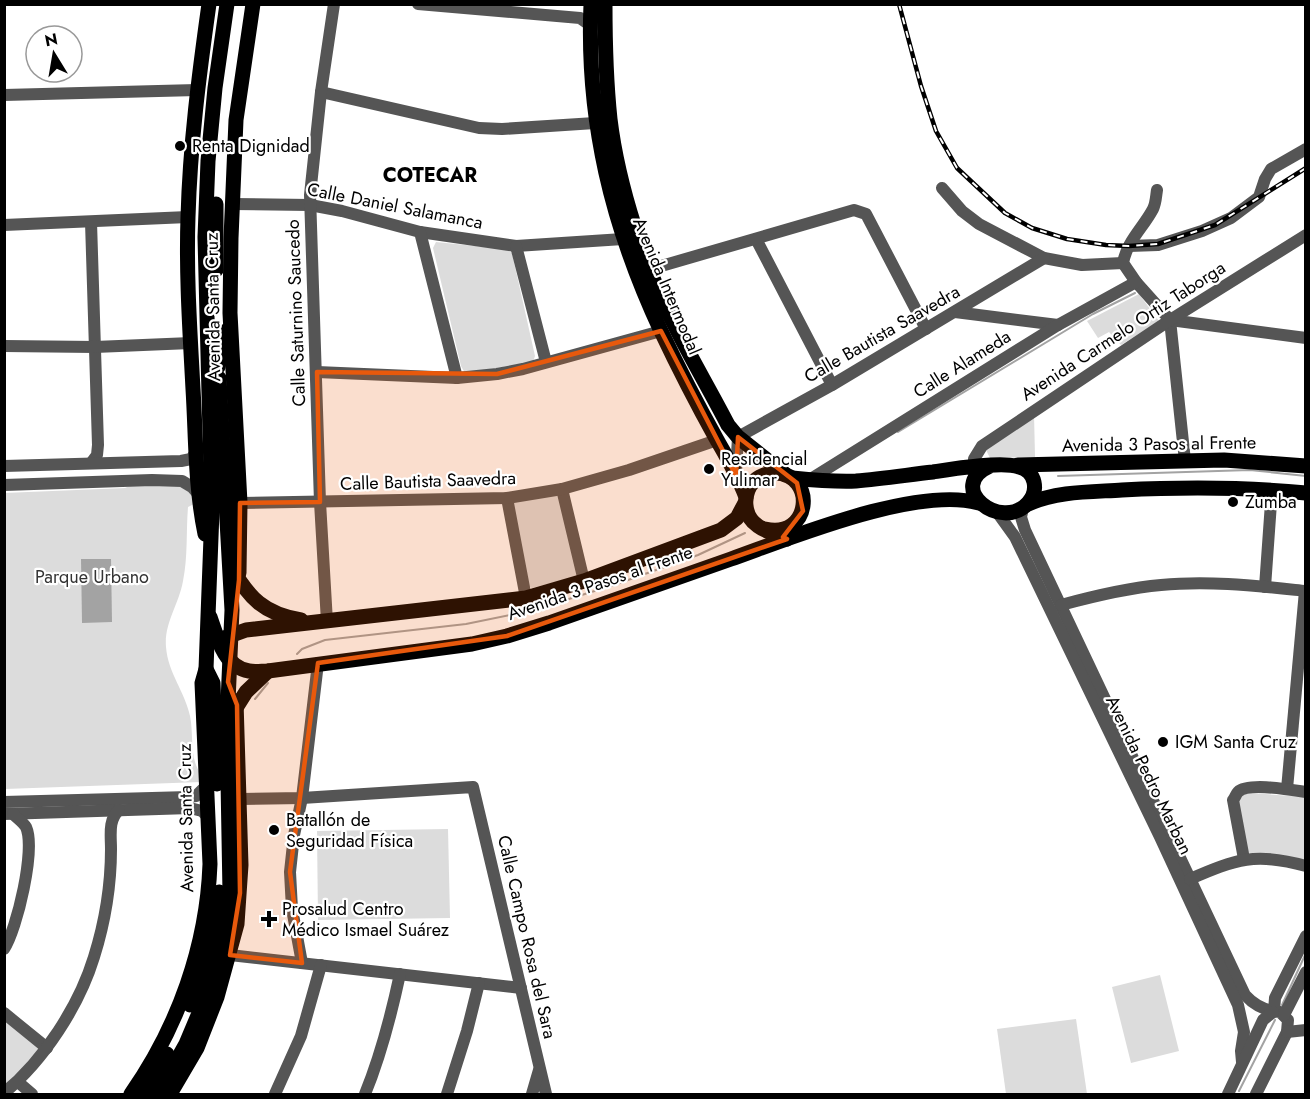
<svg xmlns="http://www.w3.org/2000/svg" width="1310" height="1099" font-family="Jost,sans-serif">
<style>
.green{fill:#dcdcdc}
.water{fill:#a3a3a3}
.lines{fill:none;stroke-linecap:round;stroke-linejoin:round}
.stream{stroke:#a3a3a3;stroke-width:2}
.minor{stroke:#555;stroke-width:12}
.major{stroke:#000;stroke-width:15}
.rail-casing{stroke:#000;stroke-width:4.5}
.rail{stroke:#fff;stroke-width:2;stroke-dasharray:7;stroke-linecap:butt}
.marked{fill:#e8590c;fill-opacity:0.2;stroke:#e8590c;stroke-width:4.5;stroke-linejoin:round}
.poi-dot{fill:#000;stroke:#fff;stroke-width:2}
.labels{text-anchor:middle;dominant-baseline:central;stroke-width:4.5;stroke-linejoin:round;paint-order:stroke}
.poi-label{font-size:18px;fill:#000;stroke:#fff;text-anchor:start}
.street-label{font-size:18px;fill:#000;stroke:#fff}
.park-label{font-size:18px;fill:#333;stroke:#fff}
.neighbourhood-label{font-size:20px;font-weight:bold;fill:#000;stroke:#fff}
</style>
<rect width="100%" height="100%" fill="#fff"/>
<g class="green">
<polygon points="436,242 505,249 512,253 535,356 533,362 465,373 461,366 433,248"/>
<polygon points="1139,294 1159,321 1121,345 1109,332 1098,338 1087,321"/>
<polygon points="1034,414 1035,457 990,458 986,450"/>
<path d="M 136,483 L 179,483 L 194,495 L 194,504 L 188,507 C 186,531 188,557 183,581 C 179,604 164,623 166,647 C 168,673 185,692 190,716 C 194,735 189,759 201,774 L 201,782 L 5,789 L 4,493 L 125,488 Z"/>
<polygon points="561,492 579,576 532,588 528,586 512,501"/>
<polygon points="1251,793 1305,797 1305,861 1251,854 1248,852 1238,805 1241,795"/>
<polygon points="448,829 450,918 318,920 317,831"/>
<polygon points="1160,975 1179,1051 1131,1063 1112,987"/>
<polygon points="5,1018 41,1048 5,1087"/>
<polygon points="1076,1019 1087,1094 1006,1094 997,1029"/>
</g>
<polygon class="water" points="81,559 111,559 112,622 82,623"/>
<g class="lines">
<g class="stream">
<polyline points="898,432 1093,314 1135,293"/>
<polyline points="1058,476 1250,470 1306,476"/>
<polyline points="297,654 302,649 325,640 466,624 530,611 614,585 698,555 745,533"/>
<polyline points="255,699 268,683"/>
<polyline points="1282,1005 1306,953"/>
<polyline points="1239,1091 1275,1020"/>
</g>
<g class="minor">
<polyline points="418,4 580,18 590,25"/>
<polyline points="321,92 479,128 502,129 595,123"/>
<polyline points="4,95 197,90"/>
<polyline points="942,188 962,211 979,224 1044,258 1082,265 1123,263"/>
<path d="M 1157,190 C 1156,196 1156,203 1153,209 C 1143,228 1127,241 1123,263 L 1136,282 L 1170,320"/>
<polyline points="232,204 310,205 342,211 420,232 516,246 623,239"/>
<polyline points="91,222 98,445 97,455 91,463"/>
<polyline points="4,225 188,217"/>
<polyline points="420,232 457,378"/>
<polyline points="756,239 832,385"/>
<polyline points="516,246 546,362"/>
<polyline points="1129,246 1158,245 1202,231 1231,218 1259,197 1265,179 1271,169 1306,149"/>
<polyline points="651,269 854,210 866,214 926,329"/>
<polyline points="955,312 1058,325"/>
<polyline points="1170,320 1185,461"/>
<polyline points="1170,320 1306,338"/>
<polyline points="4,346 95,347 191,343"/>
<polyline points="317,372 457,378 497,374 523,369 661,331"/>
<polyline points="4,466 181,461 191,459 196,452"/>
<polyline points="974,467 974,459 982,446 1170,320 1306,235"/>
<polyline points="736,472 738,437 832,385 1044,258"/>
<polyline points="809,480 1058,325 1136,282"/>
<polyline points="4,485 152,480 182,481 192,487 200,496"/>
<polyline points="562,489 584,581"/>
<polyline points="507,498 526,598"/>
<polyline points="240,503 507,498 562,489 629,470 717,440"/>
<path d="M 1023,508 L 1021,517 L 1025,530 L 1245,995 C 1255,1006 1266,1011 1280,1012 L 1288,1020 L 1287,1032 L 1256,1094"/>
<polyline points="997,512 1015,537 1160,837 1238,1005 1244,1032 1241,1051 1242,1062"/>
<polyline points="1265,587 1272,489"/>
<path d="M 1061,605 C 1094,596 1127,588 1161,585 C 1209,580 1258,586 1306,591"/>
<polyline points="327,622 320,502 310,195 321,92 334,4"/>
<polyline points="1287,789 1305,591"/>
<polyline points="240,799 302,798 473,787 546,1094"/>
<polyline points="4,802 189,797 196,796 207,785"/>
<polyline points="4,814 190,808 202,811 208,817"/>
<path d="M 1244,859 L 1233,800 C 1235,798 1236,794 1238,792 C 1248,782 1292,790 1306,792"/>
<path d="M 1190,879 C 1236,859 1256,852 1306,866"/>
<path d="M 4,949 C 17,929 36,849 26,827 C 23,822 17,818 13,814"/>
<polyline points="230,955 521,988"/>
<polyline points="302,963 292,909 290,872 294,835 302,798 318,663"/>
<polyline points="1274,1011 1275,998 1306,936"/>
<polyline points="4,1013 47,1048"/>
<polyline points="1284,1015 1306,972"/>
<polyline points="1287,1032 1306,1030"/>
<polyline points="18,1082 32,1094"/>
<path d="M 4,1093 C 44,1060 79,1006 94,957 C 105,922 111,885 111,849 C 111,835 108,820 119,810"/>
<polyline points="275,1094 301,1036 321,965"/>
<path d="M 365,1094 C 381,1055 391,1016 400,974"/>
<polyline points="447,1094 467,1031 479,983"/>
<polyline points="532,1094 539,1070"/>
<polyline points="1228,1094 1263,1020 1273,1012"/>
</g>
<g class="major">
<path d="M 591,4 C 586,121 612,226 661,331 C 678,367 697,404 717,440 C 728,459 738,476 746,497"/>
<path d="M 605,4 C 605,43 606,81 610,119 C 618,185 645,269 676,328 C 692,360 711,392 728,425 L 738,437 L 786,475"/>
<polyline points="216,270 216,204"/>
<polyline points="218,367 226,331"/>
<polyline points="1018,465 1224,460 1306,466"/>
<path d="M 792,478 C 813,480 835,482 856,481 C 881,479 907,475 933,472 C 953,469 1002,461 1019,467 C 1036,471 1039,491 1028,503 C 1001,533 944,487 990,466"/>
<path d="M 1028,504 C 1058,491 1090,492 1122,490 C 1183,487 1245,487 1306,493"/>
<path d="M 765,529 C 811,540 817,474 775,473 C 768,473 760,476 754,481 C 742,494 743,516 758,526 C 766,532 778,535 787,539"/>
<path d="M 205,534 C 195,486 196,437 193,389 C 190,332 186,274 188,217 C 190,145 199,75 209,4"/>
<path d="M 231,567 C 249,598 264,614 301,620"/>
<polyline points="239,573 240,503 230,313 231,238 236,120 253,4"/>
<path d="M 210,617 C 217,637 224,667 249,671 C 255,672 262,671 268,671 L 472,644 L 507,636 L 549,623 C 610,601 671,580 731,559 C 793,537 916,486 979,503"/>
<polyline points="224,638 246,630 526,598 584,581 721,530 737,518 745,503"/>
<polyline points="206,669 213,683 217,784"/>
<polyline points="234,711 246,692 268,671"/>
<path d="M 190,1005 C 206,970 215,930 219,892"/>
<path d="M 131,1094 C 178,1027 207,946 210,864 L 202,683 L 206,669 L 212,511 L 205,237 L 208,161 L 215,88 L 227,4"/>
<polyline points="144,1094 167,1054"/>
<polyline points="158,1094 186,1044 207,994 227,922 230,893 227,725 232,610 219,378"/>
<polyline points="170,1094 197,1048 217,997 237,924 241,865 236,701"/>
</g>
<g class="rail-casing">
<polyline id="rail" points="899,4 921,86 936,131 957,168 1005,213 1032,228 1067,239 1106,245 1129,246 1158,244 1215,225 1306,168"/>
</g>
<use href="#rail" class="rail"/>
</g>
<path class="marked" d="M 661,331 L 736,476 L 738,437 L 797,483 L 803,511 L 783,537 L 787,539 L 507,636 L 318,663 L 290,872 L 302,963 L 230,955 L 240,893 L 237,705 L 228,682 L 239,580 L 240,503 L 320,502 L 317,372 L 497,374 Z"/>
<g class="poi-dot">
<circle cx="180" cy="146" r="6"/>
<circle cx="709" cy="469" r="6"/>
<circle cx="1233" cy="502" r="6"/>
<circle cx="1163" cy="742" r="6"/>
<circle cx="274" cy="830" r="6"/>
<path d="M266 910h6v6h6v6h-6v6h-6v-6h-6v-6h6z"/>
</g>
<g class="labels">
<g class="poi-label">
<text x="192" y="146">Renta Dignidad</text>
<text x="721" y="459">Residencial<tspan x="721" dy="21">Yulimar</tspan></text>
<text x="1245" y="502">Zumba</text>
<text x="1175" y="742">IGM Santa Cruz</text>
<text x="286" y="820">Batallón de<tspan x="286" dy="21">Seguridad Física</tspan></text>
<text x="282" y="909">Prosalud Centro<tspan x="282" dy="21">Médico Ismael Suárez</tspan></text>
</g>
<g class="street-label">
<text transform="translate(395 206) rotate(11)">Calle Daniel Salamanca</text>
<text transform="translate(667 286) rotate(67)">Avenida Intermodal</text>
<text transform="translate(213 307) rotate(-91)">Avenida Santa Cruz</text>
<text transform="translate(296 313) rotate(-92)">Calle Saturnino Saucedo</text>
<text transform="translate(1123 331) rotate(-33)">Avenida Carmelo Ortiz Taborga</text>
<text transform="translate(882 334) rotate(-30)">Calle Bautista Saavedra</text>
<text transform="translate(962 364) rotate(-32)">Calle Alameda</text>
<text transform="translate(1159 444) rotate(-1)">Avenida 3 Pasos al Frente</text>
<text transform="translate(428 481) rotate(-2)">Calle Bautista Saavedra</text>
<text transform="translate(600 583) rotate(-19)">Avenida 3 Pasos al Frente</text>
<text transform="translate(1149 775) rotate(64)">Avenida Pedro Marban</text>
<text transform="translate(186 818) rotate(-91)">Avenida Santa Cruz</text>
<text transform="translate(527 937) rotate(77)">Calle Campo Rosa del Sara</text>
</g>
<g class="park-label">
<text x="92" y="577">Parque Urbano</text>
</g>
<g class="neighbourhood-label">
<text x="430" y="175">COTECAR</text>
</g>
</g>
<rect width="1310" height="1099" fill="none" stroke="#000000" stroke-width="12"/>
<g transform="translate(54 54) rotate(349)"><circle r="28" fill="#ffffff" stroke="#999999" stroke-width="1.5"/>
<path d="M0-4.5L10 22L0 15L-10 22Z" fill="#000000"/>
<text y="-9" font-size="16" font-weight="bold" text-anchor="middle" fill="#000000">N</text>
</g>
</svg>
